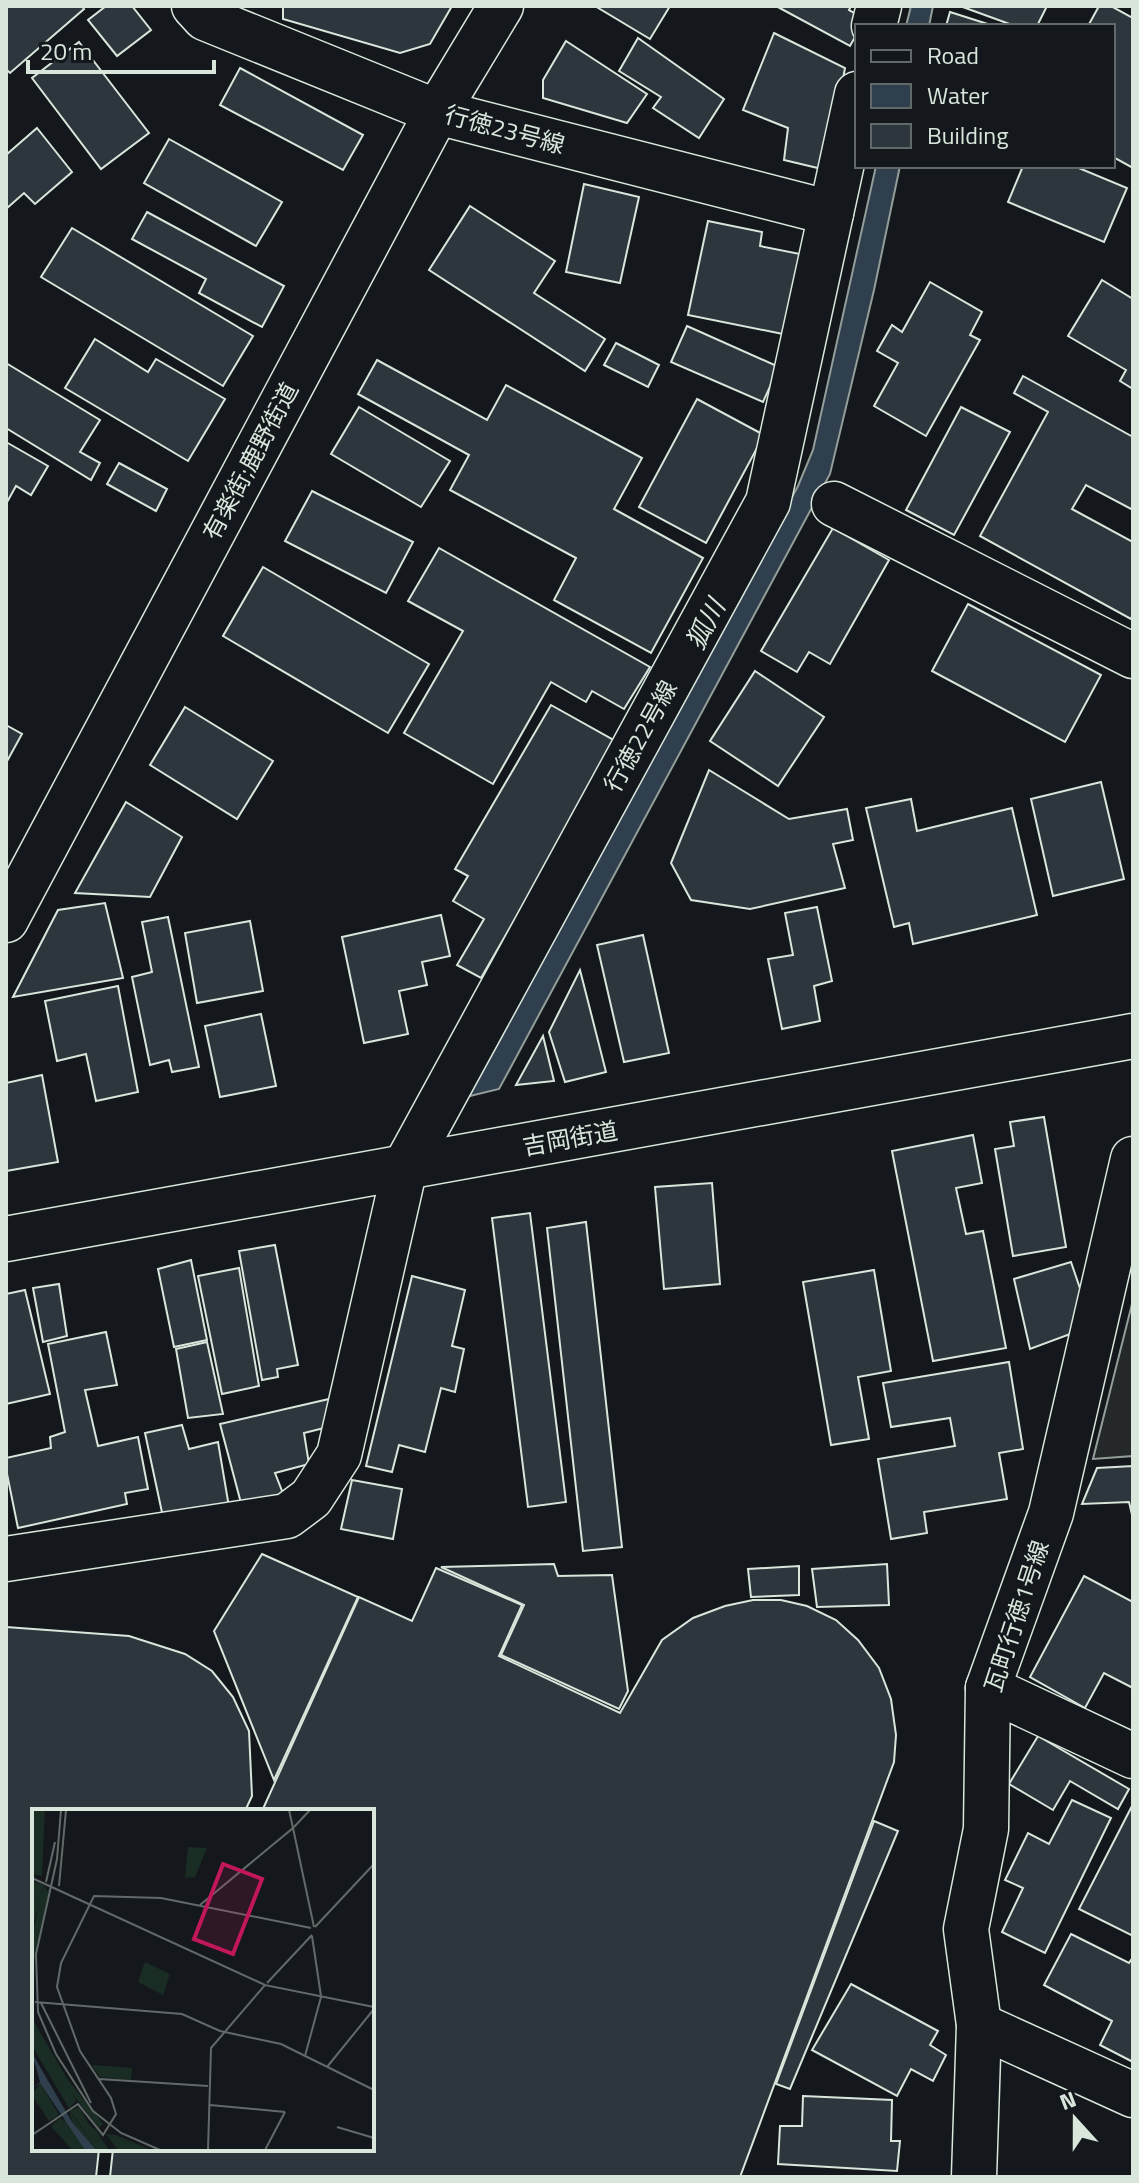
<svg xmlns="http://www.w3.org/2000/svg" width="1139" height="2183" font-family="'Titillium Web','Noto Sans JP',sans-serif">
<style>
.parking{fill:#24282b;stroke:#939e99;stroke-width:2}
.water{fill:#2f3f4d;stroke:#939e99;stroke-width:2}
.building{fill:#2c363c;stroke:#d8e6dc;stroke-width:2}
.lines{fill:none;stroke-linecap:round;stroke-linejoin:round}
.street-casing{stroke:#d8e6dc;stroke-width:47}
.secondary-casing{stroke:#d8e6dc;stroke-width:47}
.street{stroke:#14181c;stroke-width:44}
.secondary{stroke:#14181c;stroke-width:44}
.labels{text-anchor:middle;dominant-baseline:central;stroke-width:6;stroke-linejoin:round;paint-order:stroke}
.street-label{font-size:24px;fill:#d8e6dc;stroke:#14181c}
.water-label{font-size:26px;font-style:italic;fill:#d8e6dc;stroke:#14181c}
.inset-road{fill:none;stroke:#626a69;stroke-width:2}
.view{fill:#c2185b;fill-opacity:0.15;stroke:#c2185b;stroke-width:4}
.inset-edge{fill:none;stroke:#d8e6dc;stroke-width:4}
</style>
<rect width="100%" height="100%" fill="#14181c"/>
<polygon class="parking" points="1133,1300 1133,1456 1093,1459"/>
<g class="water">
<polygon points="911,6 933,6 929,26 906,26"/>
<polygon points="876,166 900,166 874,290 830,474 499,1089 466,1097 798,486 813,450"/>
</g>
<g class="building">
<polygon points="6,6 82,6 84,9 10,73 6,69"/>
<polygon points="106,6 132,6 151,30 117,56 88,20"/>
<polygon points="283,6 452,6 430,44 400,53 283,19"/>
<polygon points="595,6 670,6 650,39"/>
<polygon points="776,6 851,6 849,10 865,19 850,46"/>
<polygon points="960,6 1047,6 1037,26 1015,26"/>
<polygon points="1099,6 1111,6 1133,18 1133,168 1113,157 1113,26 1088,26"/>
<polygon points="950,12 994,26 946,26"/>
<polygon points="774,33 845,68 826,170 784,160 788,128 743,110"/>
<polygon points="638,38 724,99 699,138 653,108 661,97 619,71"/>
<polygon points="566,41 647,94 627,123 543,98 543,80"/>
<polygon points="79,42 149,133 101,169 32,78"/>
<polygon points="240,68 363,135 343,170 220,105"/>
<polygon points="37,128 72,172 35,204 24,193 6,209 6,155"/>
<polygon points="169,139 282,202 256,246 144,183"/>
<polygon points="1023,166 1074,166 1127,188 1104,242 1008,202"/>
<polygon points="584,184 639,197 620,283 566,272"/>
<polygon points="470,206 555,261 534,293 605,339 585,371 429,270"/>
<polygon points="147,212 284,286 262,327 199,293 206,279 132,239"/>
<polygon points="708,221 762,232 760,246 805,255 788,335 688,315"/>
<polygon points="72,228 253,336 223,386 41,277"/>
<polygon points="1102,280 1133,299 1133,389 1120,381 1126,370 1068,336"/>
<polygon points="930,282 982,312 970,335 980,340 926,436 874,406 898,363 877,351 892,325 902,332"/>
<polygon points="687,326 779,367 763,402 671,362"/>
<polygon points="95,339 148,372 156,359 225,399 188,461 65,388"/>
<polygon points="616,343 659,365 648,387 604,365"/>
<polygon points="377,360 487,420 506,385 642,458 614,509 703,558 651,653 554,600 576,558 450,490 469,455 358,394"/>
<polygon points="6,363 100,420 80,452 100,463 91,480 6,428"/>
<polygon points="1023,376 1133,437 1133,510 1086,485 1072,509 1133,542 1133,614 1131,619 980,536 1048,412 1014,393"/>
<polygon points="697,399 764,435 706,543 639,507"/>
<polygon points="359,407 450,461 421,507 331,454"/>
<polygon points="961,407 1010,432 954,535 906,510"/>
<polygon points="6,442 48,466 31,495 16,486 6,504"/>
<polygon points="119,463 167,489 156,511 107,484"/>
<polygon points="312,491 413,542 386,593 285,541"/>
<polygon points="833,528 889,560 830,664 809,652 797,672 761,651"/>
<polygon points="439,548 650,667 624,709 592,691 586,702 551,682 493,784 404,733 463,631 408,601"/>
<polygon points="263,567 429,664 388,733 223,636"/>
<polygon points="968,604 1101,675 1065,742 932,671"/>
<polygon points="755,671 824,717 778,786 710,741"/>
<polygon points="551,705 617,742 481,978 457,965 484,919 453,901 468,876 455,869"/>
<polygon points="185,707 273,761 237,819 150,765"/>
<polygon points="6,725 22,734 6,763"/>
<polygon points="709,770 789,819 847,809 853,840 833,844 845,888 750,909 691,900 671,863"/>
<polygon points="1101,782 1124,879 1053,896 1031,799"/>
<polygon points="911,799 917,831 1012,808 1037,915 913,944 909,923 894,927 866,808"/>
<polygon points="126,802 182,837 150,897 75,893"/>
<polygon points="105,903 123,978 13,997 58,910"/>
<polygon points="817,907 832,981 814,986 820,1021 782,1029 768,959 793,955 785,913"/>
<polygon points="441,915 450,956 422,962 427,985 399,991 408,1034 364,1043 342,937"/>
<polygon points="168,917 199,1067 172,1072 169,1060 150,1065 132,977 152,972 142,922"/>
<polygon points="250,921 263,991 197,1003 185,933"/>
<polygon points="643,935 669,1053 624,1062 597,945"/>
<polygon points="580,970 606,1072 565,1082 549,1032"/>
<polygon points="118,986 138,1092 96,1101 86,1054 57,1061 45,1001"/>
<polygon points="261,1014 276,1086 220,1097 205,1026"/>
<polygon points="543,1036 554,1081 516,1085"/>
<polygon points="42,1075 58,1162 6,1171 6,1083"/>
<polygon points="1044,1117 1066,1247 1013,1256 995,1149 1014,1146 1010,1122"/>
<polygon points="973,1135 982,1183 956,1188 966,1234 983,1231 1006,1348 933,1361 892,1151"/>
<polygon points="712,1183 720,1284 664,1289 655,1187"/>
<polygon points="530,1213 566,1502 528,1507 492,1218"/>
<polygon points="586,1222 622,1547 583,1551 547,1228"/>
<polygon points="275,1245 298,1365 277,1369 278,1377 262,1380 239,1251"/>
<polygon points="191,1260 207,1340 174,1347 158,1269"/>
<polygon points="1071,1262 1085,1303 1073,1333 1030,1349 1014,1279"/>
<polygon points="239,1268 259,1386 222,1394 198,1276"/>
<polygon points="874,1270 891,1371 858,1377 869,1439 831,1445 803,1282"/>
<polygon points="412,1276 465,1290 452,1346 464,1349 455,1392 441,1388 425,1452 399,1445 392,1472 366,1466"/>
<polygon points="59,1284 67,1336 43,1342 33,1288"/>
<polygon points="25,1290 50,1394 6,1404 6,1294"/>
<polygon points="106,1332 117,1385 85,1390 98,1446 138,1437 148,1489 125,1493 127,1504 18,1528 6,1469 6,1458 51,1448 50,1437 65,1432 48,1344"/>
<polygon points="207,1342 223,1414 188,1418 176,1349"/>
<polygon points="1009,1362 1023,1449 999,1453 1007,1499 924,1512 927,1533 891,1539 878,1459 955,1446 950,1418 891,1427 883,1383"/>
<polygon points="329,1399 336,1425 304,1433 309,1464 275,1473 284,1496 241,1503 220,1424"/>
<polygon points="182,1425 189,1449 218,1442 229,1507 163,1517 145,1433"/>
<polygon points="1133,1466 1133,1519 1129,1502 1082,1504 1097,1468"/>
<polygon points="352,1480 402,1489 393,1539 341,1529"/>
<polygon points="262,1554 358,1597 274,1780 214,1631"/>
<polygon points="554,1564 558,1576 612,1575 628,1691 619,1709 501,1655 524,1605 441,1567"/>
<polygon points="887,1564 889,1605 817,1607 812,1569"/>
<polygon points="799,1566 799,1595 751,1597 748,1569"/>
<polygon points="436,1568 522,1605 499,1656 620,1713 662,1640 693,1618 725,1606 753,1600 781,1600 807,1606 836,1620 858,1640 879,1668 891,1699 896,1735 894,1762 740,2177 110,2177 113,2149 372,2149 372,1811 262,1811 359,1597 412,1621"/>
<polygon points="1084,1576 1133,1602 1133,1688 1104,1673 1085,1708 1030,1677"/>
<polygon points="6,1627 129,1636 185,1654 212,1671 233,1697 249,1731 252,1796 245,1811 34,1811 34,2149 99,2149 96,2177 6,2177"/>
<polygon points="1038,1736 1129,1789 1118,1809 1070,1781 1053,1810 1009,1784"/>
<polygon points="1072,1800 1111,1818 1045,1953 1002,1932 1023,1888 1005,1880 1028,1833 1049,1844"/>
<polygon points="1133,1804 1133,1936 1079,1909"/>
<polygon points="874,1821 898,1831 790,2089 776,2084"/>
<polygon points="1071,1934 1129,1963 1133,1957 1133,2062 1100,2045 1112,2021 1044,1985"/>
<polygon points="851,1984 938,2031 930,2045 946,2055 933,2081 911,2069 897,2096 812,2050"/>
<polygon points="803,2096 892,2100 891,2141 900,2141 897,2171 778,2164 780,2126 802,2126"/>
</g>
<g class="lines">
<g class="street-casing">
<g id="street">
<polyline points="194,6 205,18 437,112 831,213"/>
<polyline points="874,26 879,6"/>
<polyline points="834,504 1133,656"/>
<polyline points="6,1559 287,1516 311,1498 339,1455 405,1167 768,502 857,94"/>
<polyline points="988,1688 1133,1756"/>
<polyline points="979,2025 1133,2095"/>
<polyline points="974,2177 979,2025 966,1929 986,1829 988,1688 1051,1513 1133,1159"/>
</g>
</g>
<g class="secondary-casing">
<g id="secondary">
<polyline points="6,920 437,112 501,6"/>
<polyline points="6,1239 1133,1036"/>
</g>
</g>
<use href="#street" class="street"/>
<use href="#secondary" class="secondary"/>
</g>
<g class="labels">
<g class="street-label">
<text transform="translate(505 129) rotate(15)">行徳23号線</text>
<text transform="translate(250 461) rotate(-62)">有楽街;鹿野街道</text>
<text transform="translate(640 736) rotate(-61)">行徳22号線</text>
<text transform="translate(570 1138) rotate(-10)">吉岡街道</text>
<text transform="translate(1016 1616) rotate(-72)">瓦町行徳1号線</text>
</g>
<g class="water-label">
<text transform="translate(705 624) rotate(-62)">狐川</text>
</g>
</g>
<g transform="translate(32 1809)">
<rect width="342" height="342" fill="#14181c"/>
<path d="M 0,1 L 13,1 L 10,67 L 0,65 ZM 156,38 L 175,39 L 163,68 L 153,69 ZM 0,72 L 12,76 L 9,87 L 13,76 L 15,83 L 18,78 L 0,162 L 0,127 L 9,88 L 0,121 ZM 113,153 L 138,165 L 131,186 L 106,173 ZM 0,208 L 44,292 L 37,299 L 0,237 ZM 6,220 L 36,271 L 71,315 L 67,319 L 35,278 ZM 60,256 L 100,259 L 99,271 L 68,268 ZM 8,274 L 27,306 L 17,312 L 0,286 ZM 47,298 L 56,314 L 83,341 L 61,318 L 77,341 L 64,341 L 41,314 L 37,302 L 64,338 L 38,302 ZM 28,309 L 36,314 L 53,341 L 40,341 L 19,317 ZM 74,325 L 84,326 L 119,341 L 86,341 Z" fill="#1a2d24"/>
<path d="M 0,244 L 40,313 L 64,341 L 53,341 L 8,274 L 0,279 L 8,273 Z" fill="#2f3f4d"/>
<path class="inset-road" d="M 29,1 L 25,50 L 4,145 L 6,203 L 24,245 L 61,302 L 89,324 L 128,341M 278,1 L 261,19 L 282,118M 0,69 L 233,176M 14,73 L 23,33M 27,77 L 34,1M 168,96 L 261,19 L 257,1M 283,118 L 342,55M 280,127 L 289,187M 235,174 L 280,126M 3,193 L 150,205 L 188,222 L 249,235 L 342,281M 9,194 L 59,294M 273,247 L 289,188M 295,258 L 342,200M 67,270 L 176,277M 178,296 L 253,303M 305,318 L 342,329M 0,326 L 46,295 L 71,326 L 84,305 L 79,289 L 48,242 L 25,178 L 29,154 L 62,87 L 129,89 L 279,119M 176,341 L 179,239 L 233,176 L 342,198M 233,341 L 253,303"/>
<path class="view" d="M 191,55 L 230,70 L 201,145 L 162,130 Z"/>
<rect width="342" height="342" class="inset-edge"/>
</g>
<rect width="1139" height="2183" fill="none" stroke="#d8e6dc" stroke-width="16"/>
<rect x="855" y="24" width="260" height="144" fill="#14181c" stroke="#626a69" stroke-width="2"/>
<rect x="871" y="50" width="40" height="12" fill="#14181c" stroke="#626a69" stroke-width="2"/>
<text x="927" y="64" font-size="24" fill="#d8e6dc">Road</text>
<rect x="871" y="84" width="40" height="24" fill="#2f3f4d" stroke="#626a69" stroke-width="2"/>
<text x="927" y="104" font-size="24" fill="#d8e6dc">Water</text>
<rect x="871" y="124" width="40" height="24" fill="#2c363c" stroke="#626a69" stroke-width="2"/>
<text x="927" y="144" font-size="24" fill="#d8e6dc">Building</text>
<g transform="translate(1075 2119) rotate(339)" stroke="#14181c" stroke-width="6" paint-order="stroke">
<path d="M0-6L14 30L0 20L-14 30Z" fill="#d8e6dc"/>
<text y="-12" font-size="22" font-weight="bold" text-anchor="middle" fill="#d8e6dc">N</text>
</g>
<path d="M28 60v12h186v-12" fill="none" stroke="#d8e6dc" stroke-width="4"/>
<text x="40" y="60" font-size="24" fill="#d8e6dc" stroke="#14181c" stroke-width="6" paint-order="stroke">20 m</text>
</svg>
